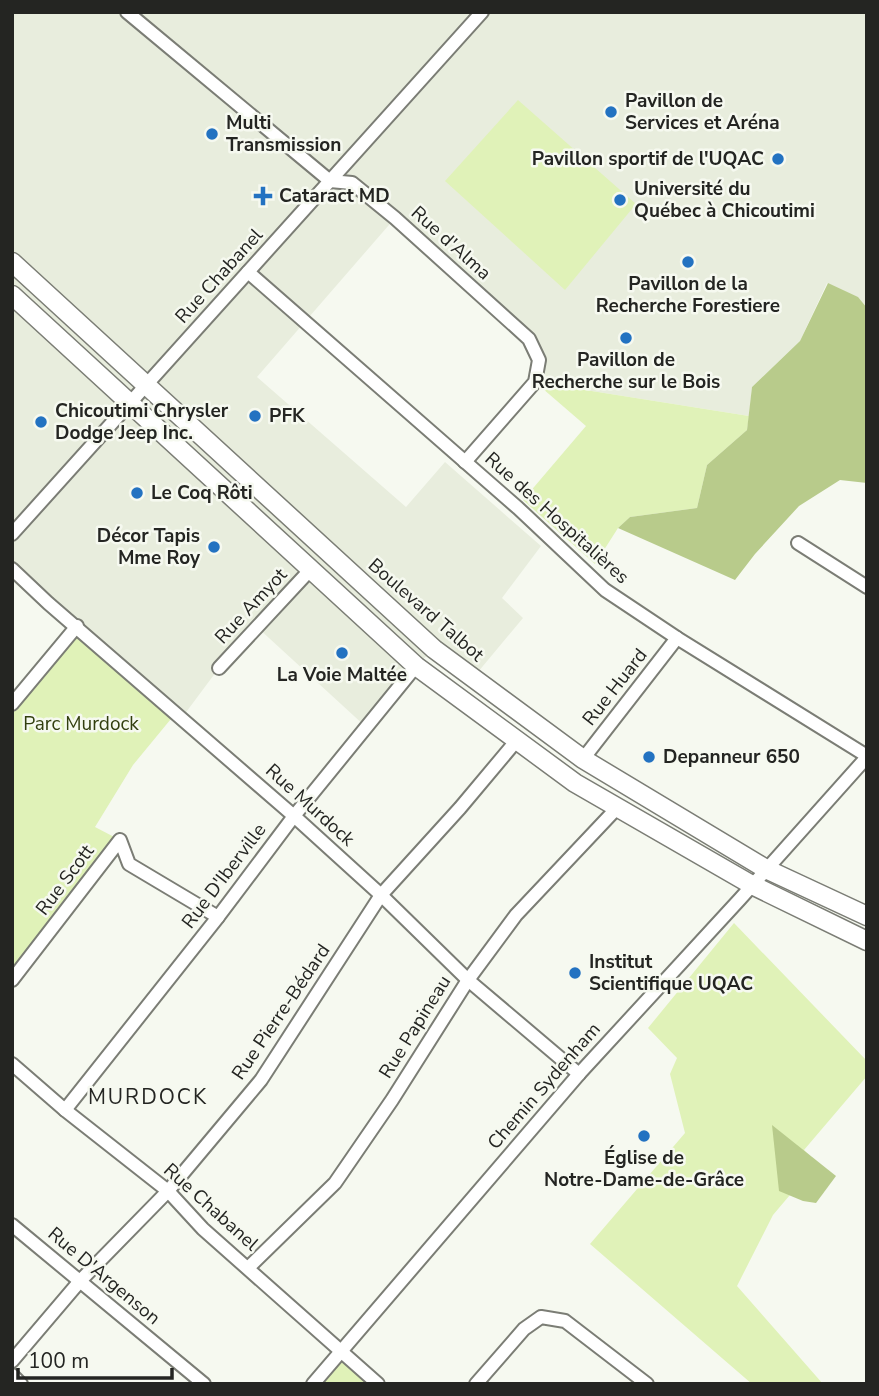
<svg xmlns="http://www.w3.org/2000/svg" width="879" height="1396" font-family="'Nunito Sans',sans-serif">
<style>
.built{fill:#e8eddd}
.green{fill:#e0f2b8}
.forest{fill:#b8cb8b}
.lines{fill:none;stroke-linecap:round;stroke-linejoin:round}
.street-casing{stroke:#7b7d75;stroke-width:16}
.secondary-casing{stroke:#7b7d75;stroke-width:21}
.street{stroke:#fff;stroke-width:12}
.secondary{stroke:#fff;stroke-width:18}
.poi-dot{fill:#2372c1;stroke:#f6f9f0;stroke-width:2.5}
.labels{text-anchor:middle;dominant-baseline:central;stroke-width:5;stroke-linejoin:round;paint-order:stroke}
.poi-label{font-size:19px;font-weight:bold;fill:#242522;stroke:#f6f9f0;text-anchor:start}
.street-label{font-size:19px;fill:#242522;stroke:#f6f9f0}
.park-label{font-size:19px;fill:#323e0e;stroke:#f6f9f0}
.neighbourhood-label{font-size:21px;letter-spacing:2px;fill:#242522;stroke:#f6f9f0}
</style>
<rect width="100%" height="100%" fill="#f6f9f0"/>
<polygon class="built" points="12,12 867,12 867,308 857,297 827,283 800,341 752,387 749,416 535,382 539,360 529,339 395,218 257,377 406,507 445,462 541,546 502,598 523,618 473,678 434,649 416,666 366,727 257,627 219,668 181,719 12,569"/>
<g class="green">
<polygon points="518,100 636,204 565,290 445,181"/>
<polygon points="535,382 749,416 747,430 707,465 697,508 630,517 618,528 595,564 523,500 586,426"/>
<polygon points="73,630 175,714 133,765 95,827 120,840 12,987 12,701"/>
<polygon points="734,923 867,1061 867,1076 804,1150 817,1163 773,1215 737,1286 823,1384 752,1384 590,1244 685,1133 670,1074 677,1058 648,1028"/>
<polygon points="341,1351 378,1384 313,1384"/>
</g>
<g class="forest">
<polygon points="828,283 858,297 867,308 867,483 840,480 799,506 755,554 735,580 618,528 630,517 697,508 707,465 747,430 752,387 800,341"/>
<polygon points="772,1125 836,1176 816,1203 803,1201 779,1191"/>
</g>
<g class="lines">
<g class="street-casing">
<g id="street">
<polyline points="127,12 330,181 352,183 395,218 529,339 539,360 535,382 465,462"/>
<polyline points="248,272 518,508 605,590 677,638 867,756"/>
<polyline points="12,534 482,12"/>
<polyline points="798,543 867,587"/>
<polyline points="12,569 48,603 294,816 381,895 468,980 579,1074"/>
<polyline points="219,668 311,569"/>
<polyline points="12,704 77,626"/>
<polyline points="583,759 677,638"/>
<polyline points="12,980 120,840 129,864 218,917"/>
<polyline points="12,1064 65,1110 168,1191 203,1229 378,1384"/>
<polyline points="65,1110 218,917 294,816 416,666"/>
<polyline points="12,1225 204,1384"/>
<polyline points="249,1267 335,1183 392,1100 468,980 516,915 617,808"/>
<polyline points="12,1361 80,1281 168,1191 261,1080 381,895 460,808 517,740"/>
<polyline points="12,1375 21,1384"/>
<polyline points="313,1384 579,1074 740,899 867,757"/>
<polyline points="476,1384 524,1329 541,1317 565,1321 647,1384"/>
</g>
</g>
<g class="secondary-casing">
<g id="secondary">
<polyline points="12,262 434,649 583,759 766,869 867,916"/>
<polyline points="12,295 416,666 575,783 752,885 867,941"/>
</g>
</g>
<use href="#street" class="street"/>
<use href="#secondary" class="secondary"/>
</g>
<g class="poi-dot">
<circle cx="611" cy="112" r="7"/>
<circle cx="212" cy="134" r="7"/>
<circle cx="778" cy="159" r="7"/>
<path d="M259.5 185.5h7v7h7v7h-7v7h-7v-7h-7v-7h7z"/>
<circle cx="620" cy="200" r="7"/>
<circle cx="688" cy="262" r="7"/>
<circle cx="626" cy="338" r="7"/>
<circle cx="255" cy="416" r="7"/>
<circle cx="41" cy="422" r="7"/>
<circle cx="137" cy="493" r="7"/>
<circle cx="214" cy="547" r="7"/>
<circle cx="342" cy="653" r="7"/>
<circle cx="649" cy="757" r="7"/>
<circle cx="575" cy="973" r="7"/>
<circle cx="644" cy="1136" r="7"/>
</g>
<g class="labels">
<g class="poi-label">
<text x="625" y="101">Pavillon de<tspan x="625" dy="22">Services et Aréna</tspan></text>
<text x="226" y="123">Multi<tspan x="226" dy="22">Transmission</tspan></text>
<text x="764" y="159" text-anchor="end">Pavillon sportif de l'UQAC</text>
<text x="634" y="189">Université du<tspan x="634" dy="22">Québec à Chicoutimi</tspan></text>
<text x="279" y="196">Cataract MD</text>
<text x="688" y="284" text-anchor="middle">Pavillon de la<tspan x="688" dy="22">Recherche Forestiere</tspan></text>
<text x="626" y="360" text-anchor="middle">Pavillon de<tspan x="626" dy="22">Recherche sur le Bois</tspan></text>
<text x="55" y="411">Chicoutimi Chrysler<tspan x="55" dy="22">Dodge Jeep Inc.</tspan></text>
<text x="269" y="416">PFK</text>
<text x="151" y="493">Le Coq Rôti</text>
<text x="200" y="536" text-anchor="end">Décor Tapis<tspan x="200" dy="22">Mme Roy</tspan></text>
<text x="342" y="675" text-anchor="middle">La Voie Maltée</text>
<text x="663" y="757">Depanneur 650</text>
<text x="589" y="962">Institut<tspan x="589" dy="22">Scientifique UQAC</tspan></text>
<text x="644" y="1158" text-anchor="middle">Église de<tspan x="644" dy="22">Notre-Dame-de-Grâce</tspan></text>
</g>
<g class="street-label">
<text transform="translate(451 243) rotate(42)">Rue d'Alma</text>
<text transform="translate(219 276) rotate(-48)">Rue Chabanel</text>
<text transform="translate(557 518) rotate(42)">Rue des Hospitalières</text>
<text transform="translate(251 606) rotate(-47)">Rue Amyot</text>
<text transform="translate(426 610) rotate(41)">Boulevard Talbot</text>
<text transform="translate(615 687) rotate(-52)">Rue Huard</text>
<text transform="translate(310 805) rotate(42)">Rue Murdock</text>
<text transform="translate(224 876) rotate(-53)">Rue D'Iberville</text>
<text transform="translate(65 880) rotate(-53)">Rue Scott</text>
<text transform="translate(281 1012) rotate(-56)">Rue Pierre-Bédard</text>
<text transform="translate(415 1027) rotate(-58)">Rue Papineau</text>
<text transform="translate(544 1086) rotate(-49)">Chemin Sydenham</text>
<text transform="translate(211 1207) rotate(42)">Rue Chabanel</text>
<text transform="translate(104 1276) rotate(40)">Rue D'Argenson</text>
</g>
<g class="park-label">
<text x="81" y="724">Parc Murdock</text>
</g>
<g class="neighbourhood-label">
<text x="148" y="1097">MURDOCK</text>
</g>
</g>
<rect width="879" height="1396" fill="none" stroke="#242522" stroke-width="28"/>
<path d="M18 1368v10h154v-10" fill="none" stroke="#242522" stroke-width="3.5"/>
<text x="28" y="1368" font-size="21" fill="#242522" stroke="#f6f9f0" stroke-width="5" paint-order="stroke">100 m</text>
</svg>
